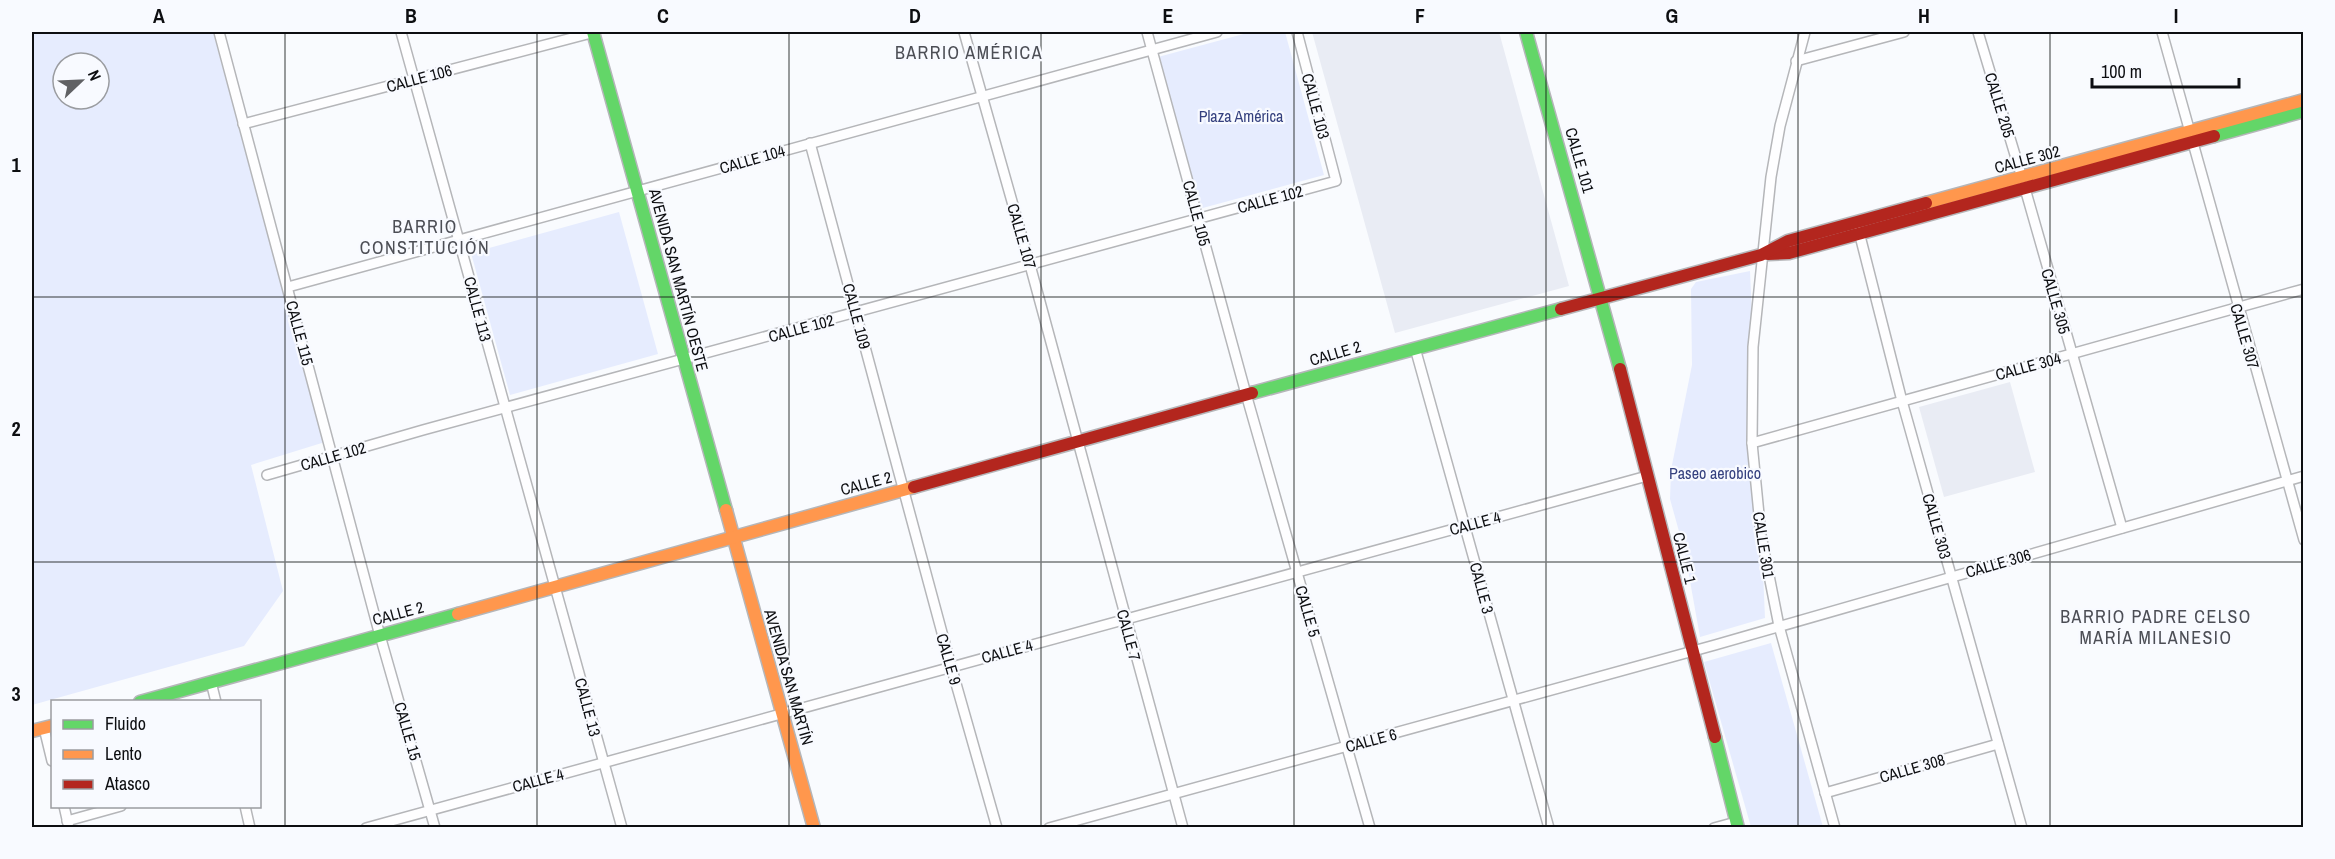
<svg xmlns="http://www.w3.org/2000/svg" width="2335" height="859" font-family="'Archivo Narrow',sans-serif">
<style>
.built{fill:#e9ecf4}
.green{fill:#e6ecfe;fill-rule:evenodd}
.lines{fill:none;stroke-linecap:round;stroke-linejoin:round}
.street-casing{stroke:#b5b6b9;stroke-width:12}
.fast-casing{stroke:#b5b6b9;stroke-width:15}
.slow-casing{stroke:#b5b6b9;stroke-width:15}
.jam-casing{stroke:#b5b6b9;stroke-width:15}
.street{stroke:#fefeff;stroke-width:9}
.fast{stroke:#63d668;stroke-width:12}
.slow{stroke:#ff974d;stroke-width:12}
.jam{stroke:#b3261e;stroke-width:12}
.grid{fill:none;stroke:#0d0e11;stroke-width:1.5;stroke-opacity:0.55}
.labels{text-anchor:middle;dominant-baseline:central;stroke-width:4.5;stroke-linejoin:round;paint-order:stroke}
.street-label{font-size:16px;fill:#0d0e11;stroke:#f8faff}
.park-label{font-size:16px;fill:#35417f;stroke:#f8faff}
.neighbourhood-label{font-size:18px;letter-spacing:1.5px;fill:#4c4e55;stroke:#f8faff}
.neatline{fill:none;stroke:#0d0e11;stroke-width:2}
.grid-label{font-size:20px;text-anchor:middle;font-weight:bold;fill:#0d0e11}
</style>
<rect width="100%" height="100%" fill="#f9fbfe"/>
<g class="built">
<polygon points="1312,32 1499,32 1569,286 1395,333"/>
<polygon points="2010,382 2035,472 1944,497 1919,407"/>
</g>
<g class="green">
<path d="M 32,32 L 213,32 L 325,442 L 251,465 L 283,591 L 244,646 L 32,705 ZM 63,63 L 99,63 L 99,99 L 63,99 Z"/>
<polygon points="1251,32 1285,32 1324,175 1199,209 1158,57"/>
<polygon points="619,212 658,354 510,395 471,253"/>
<polygon points="1750,271 1765,618 1700,637 1685,553 1670,499 1671,470 1692,365 1691,289 1696,282"/>
<polygon points="1771,643 1823,827 1751,827 1704,662"/>
</g>
<g class="lines">
<g class="street-casing">
<g id="street">
<polyline points="219,32 379,632 435,828"/>
<polyline points="401,32 622,828"/>
<polyline points="964,32 1030,265 1183,828"/>
<polyline points="1147,32 1246,394 1370,828"/>
<polyline points="1805,32 1780,126 1771,177 1753,347 1752,443 1761,535 1779,626 1835,828"/>
<polyline points="1978,32 2022,178 2122,528"/>
<polyline points="2162,32 2304,540"/>
<polyline points="1796,61 1904,32"/>
<polyline points="243,124 595,32"/>
<polyline points="810,143 951,666 997,828"/>
<polyline points="1858,228 1902,401 2022,828"/>
<polyline points="288,287 1217,32"/>
<polyline points="1415,348 1549,828"/>
<polyline points="1752,443 2304,289"/>
<polyline points="267,475 423,430 1336,181 1297,32"/>
<polyline points="211,682 216,702"/>
<polyline points="44,728 52,761"/>
<polyline points="1825,793 1998,744"/>
<polyline points="64,806 69,828"/>
<polyline points="245,806 250,828"/>
<polyline points="67,821 121,806"/>
<polyline points="366,828 1647,476"/>
<polyline points="1049,828 1715,645 2304,476"/>
<polyline points="1714,828 1736,822"/>
</g>
</g>
<g class="fast-casing">
<g id="fast">
<polyline points="593,32 726,510"/>
<polyline points="1526,32 1620,369"/>
<polyline points="2214,136 2304,111"/>
<polyline points="1252,393 1561,309"/>
<polyline points="140,702 458,614"/>
<polyline points="1715,737 1738,828"/>
</g>
</g>
<g class="slow-casing">
<g id="slow">
<polyline points="1926,203 2304,100"/>
<polyline points="726,510 814,828"/>
<polyline points="458,614 914,487"/>
<polyline points="32,731 52,726"/>
</g>
</g>
<g class="jam-casing">
<g id="jam">
<polyline points="1768,254 1789,253 2214,136"/>
<polyline points="1561,309 1761,255 1788,241 1926,203"/>
<polyline points="1620,369 1715,737"/>
<polyline points="914,487 1252,393"/>
</g>
</g>
<use href="#street" class="street"/>
<use href="#fast" class="fast"/>
<use href="#slow" class="slow"/>
<use href="#jam" class="jam"/>
</g>
<path class="grid" d="M 285,32 L 285,828M 537,32 L 537,828M 789,32 L 789,828M 1041,32 L 1041,828M 1294,32 L 1294,828M 1546,32 L 1546,828M 1798,32 L 1798,828M 2050,32 L 2050,828M 32,297 L 2304,297M 32,562 L 2304,562"/>
<g class="labels">
<g class="street-label">
<text transform="translate(419 78) rotate(-15)">CALLE 106</text>
<text transform="translate(2000 105) rotate(73)">CALLE 205</text>
<text transform="translate(1316 106) rotate(75)">CALLE 103</text>
<text transform="translate(752 159) rotate(-16)">CALLE 104</text>
<text transform="translate(2027 159) rotate(-15)">CALLE 302</text>
<text transform="translate(1580 160) rotate(74)">CALLE 101</text>
<text transform="translate(1270 199) rotate(-15)">CALLE 102</text>
<text transform="translate(1197 213) rotate(75)">CALLE 105</text>
<text transform="translate(1022 236) rotate(74)">CALLE 107</text>
<text transform="translate(679 280) rotate(75)">AVENIDA SAN MARTÍN OESTE</text>
<text transform="translate(2056 301) rotate(74)">CALLE 305</text>
<text transform="translate(478 309) rotate(75)">CALLE 113</text>
<text transform="translate(857 316) rotate(75)">CALLE 109</text>
<text transform="translate(801 328) rotate(-15)">CALLE 102</text>
<text transform="translate(300 333) rotate(75)">CALLE 115</text>
<text transform="translate(2245 336) rotate(74)">CALLE 307</text>
<text transform="translate(1335 353) rotate(-16)">CALLE 2</text>
<text transform="translate(2028 366) rotate(-15)">CALLE 304</text>
<text transform="translate(333 456) rotate(-16)">CALLE 102</text>
<text transform="translate(866 483) rotate(-15)">CALLE 2</text>
<text transform="translate(1475 523) rotate(-15)">CALLE 4</text>
<text transform="translate(1937 526) rotate(74)">CALLE 303</text>
<text transform="translate(1764 545) rotate(81)">CALLE 301</text>
<text transform="translate(1685 558) rotate(76)">CALLE 1</text>
<text transform="translate(1998 563) rotate(-16)">CALLE 306</text>
<text transform="translate(1482 588) rotate(75)">CALLE 3</text>
<text transform="translate(1308 611) rotate(74)">CALLE 5</text>
<text transform="translate(398 613) rotate(-15)">CALLE 2</text>
<text transform="translate(1129 635) rotate(75)">CALLE 7</text>
<text transform="translate(1007 651) rotate(-15)">CALLE 4</text>
<text transform="translate(949 659) rotate(74)">CALLE 9</text>
<text transform="translate(789 677) rotate(74)">AVENIDA SAN MARTÍN</text>
<text transform="translate(588 707) rotate(75)">CALLE 13</text>
<text transform="translate(408 731) rotate(74)">CALLE 15</text>
<text transform="translate(1371 740) rotate(-15)">CALLE 6</text>
<text transform="translate(1912 768) rotate(-16)">CALLE 308</text>
<text transform="translate(538 780) rotate(-15)">CALLE 4</text>
</g>
<g class="park-label">
<text x="1241" y="116">Plaza América</text>
<text x="1715" y="473">Paseo aerobico</text>
</g>
<g class="neighbourhood-label">
<text x="969" y="52">BARRIO AMÉRICA</text>
<text x="425" y="226">BARRIO<tspan x="425" dy="21">CONSTITUCIÓN</tspan></text>
<text x="2156" y="616">BARRIO PADRE CELSO<tspan x="2156" dy="21">MARÍA MILANESIO</tspan></text>
</g>
</g>
<rect width="2335" height="859" fill="none" stroke="#f8faff" stroke-width="66"/>
<rect x="51" y="700" width="210" height="108" fill="#f8faff" stroke="#9a9ca0" stroke-width="1.5"/>
<rect x="63" y="720" width="30" height="9" fill="#63d668" stroke="#9a9ca0" stroke-width="1.5"/>
<text x="105" y="730" font-size="18" fill="#0d0e11">Fluido</text>
<rect x="63" y="750" width="30" height="9" fill="#ff974d" stroke="#9a9ca0" stroke-width="1.5"/>
<text x="105" y="760" font-size="18" fill="#0d0e11">Lento</text>
<rect x="63" y="780" width="30" height="9" fill="#b3261e" stroke="#9a9ca0" stroke-width="1.5"/>
<text x="105" y="790" font-size="18" fill="#0d0e11">Atasco</text>
<g transform="translate(81 81) rotate(67)"><circle r="28" fill="#f8faff" stroke="#9a9ca0" stroke-width="1.5"/>
<path d="M0-4.5L10 22L0 15L-10 22Z" fill="#606164"/>
<text y="-9" font-size="16" font-weight="bold" text-anchor="middle" fill="#0d0e11">N</text>
</g>
<path d="M2092 78v9h147v-9" fill="none" stroke="#0d0e11" stroke-width="3"/>
<text x="2101" y="78" font-size="18" fill="#0d0e11" stroke="#f8faff" stroke-width="4.5" paint-order="stroke">100 m</text>
<rect x="33" y="33" width="2269" height="793" class="neatline"/>
<g class="grid-label">
<text x="159" y="23">A</text>
<text x="411" y="23">B</text>
<text x="663" y="23">C</text>
<text x="915" y="23">D</text>
<text x="1168" y="23">E</text>
<text x="1420" y="23">F</text>
<text x="1672" y="23">G</text>
<text x="1924" y="23">H</text>
<text x="2176" y="23">I</text>
<text x="16" y="172">1</text>
<text x="16" y="436">2</text>
<text x="16" y="701">3</text>
</g>
</svg>
